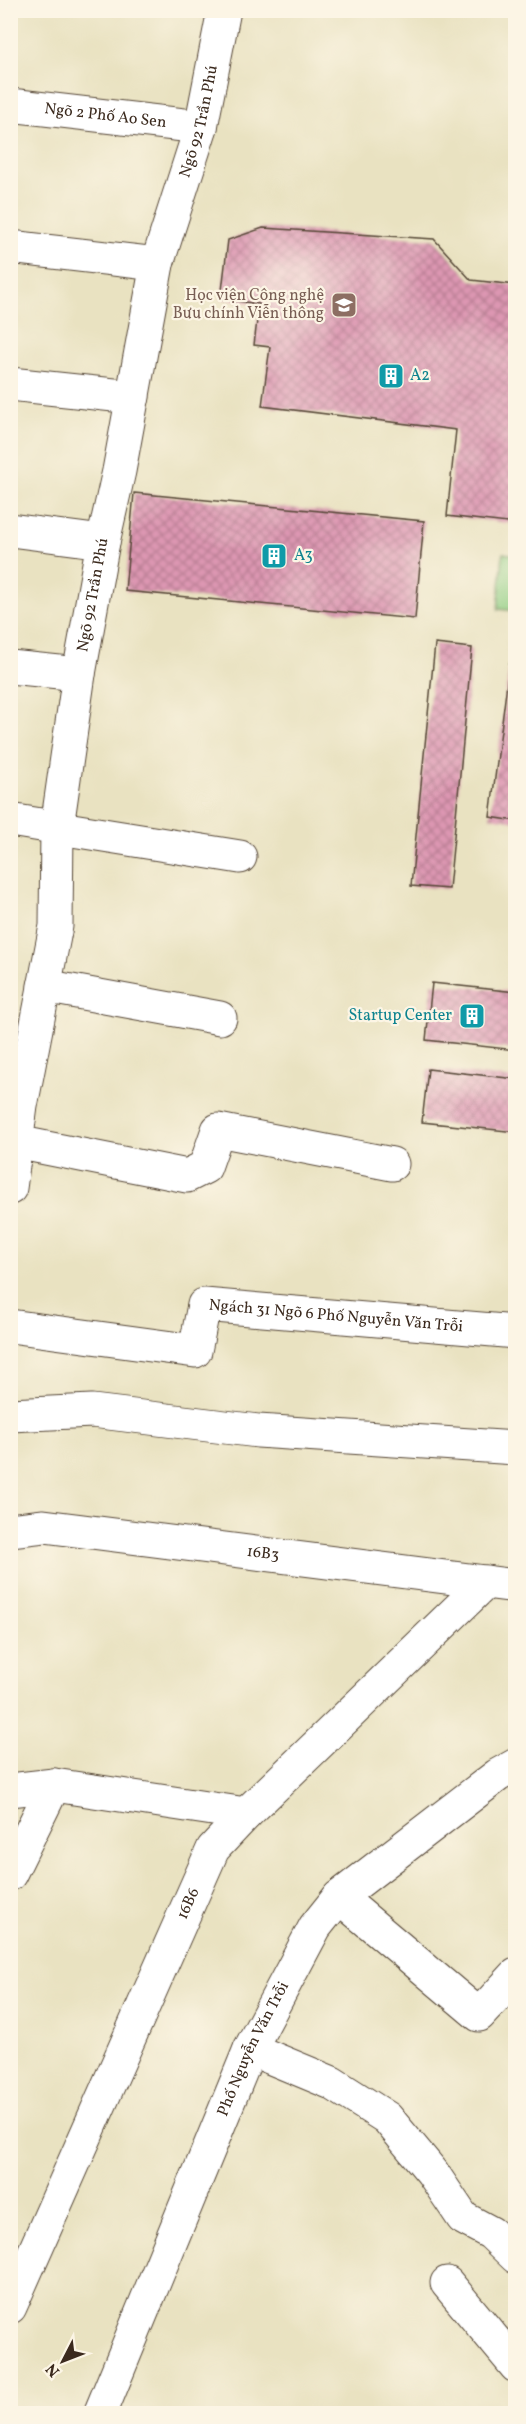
<svg xmlns="http://www.w3.org/2000/svg" width="526" height="2424" font-family="Vollkorn,serif">
<style>
.grass{fill:#91ce83;stroke:#667c50;stroke-width:1.5}
.building{fill:url(#building-cross-hatch)}
.lines{fill:none;stroke-linecap:round;stroke-linejoin:round}
.minor-casing{stroke:#554636;stroke-width:35}
.minor{stroke:#fff;stroke-width:33}
.labels{text-anchor:middle;dominant-baseline:central;stroke-width:4.5;stroke-linejoin:round;paint-order:stroke}
.street-label{font-size:16px;fill:#3b2a1e;stroke:#fcf5e5}
.education-label{font-size:16px;fill:#785e54;stroke:#fcf5e5;text-anchor:end}
.culture-label{font-size:16px;fill:#0d838f;stroke:#fcf5e5;text-anchor:start}
</style>
<defs>
<pattern id="building-cross-hatch" width="8" height="8" patternUnits="userSpaceOnUse" patternTransform="scale(1.5)"><rect width="8" height="8" fill="#dd97b2"/><path d="M0 0l8 8M0 8l8-8" fill="none" stroke="#b47b90"/></pattern>
</defs>
<rect width="100%" height="100%" fill="#fcf5e5"/>
<filter id="ink" filterUnits="userSpaceOnUse"><feTurbulence type="fractalNoise" baseFrequency=".0167" numOctaves="2"/><feDisplacementMap in="SourceGraphic" scale="12" xChannelSelector="R" yChannelSelector="G"/><feConvolveMatrix kernelMatrix="1 2 1 2 8 2 1 2 1" color-interpolation-filters="sRGB"/></filter>
<filter id="wash" filterUnits="userSpaceOnUse"><feTurbulence type="fractalNoise" baseFrequency=".008" numOctaves="4" result="noise"/><feDisplacementMap in="SourceGraphic" scale="24" xChannelSelector="R" yChannelSelector="G"/><feGaussianBlur stdDeviation="1.35" result="paint"/><feColorMatrix in="noise" values="0 0 0 0 0 0 0 0 0 0 0 0 0 0 0 0 0 1.4 0 .05"/><feComposite in="paint" operator="in"/></filter>
<g filter="url(#wash)">
<rect width="100%" height="100%" fill="#e9e2c1"/>
<polygon class="grass" points="503,553 515,555 515,611 498,609"/>
<g id="blocks">
<g class="building">
<polygon points="263,228 434,239 471,280 516,285 516,524 447,516 456,430 262,406 270,347 254,345 259,304 221,299 228,240"/>
<polygon points="134,493 424,521 415,619 125,591"/>
<polygon points="435,644 472,648 449,889 411,886"/>
<polygon points="512,644 516,645 516,821 490,817"/>
<polygon points="432,983 516,992 516,1050 426,1040"/>
<polygon points="428,1069 516,1079 516,1132 422,1122"/>
</g>
</g>
</g>
<g filter="url(#ink)">
<use href="#blocks" fill-opacity="0" stroke="#554636" stroke-width="1.5"/>
<g class="lines">
<g class="minor-casing">
<g id="minor">
<path id="s1" d="M 10,105 L 201,127"/>
<polyline points="10,247 157,264"/>
<polyline points="10,384 133,397"/>
<polyline points="10,530 103,542"/>
<polyline points="10,667 79,674"/>
<polyline points="10,820 240,857"/>
<polyline points="44,986 220,1018"/>
<polyline points="16,1142 187,1176 205,1167 218,1130 392,1164"/>
<path id="s2" d="M 10,1188 L 21,1106 L 56,926 L 57,827 L 79,674 L 103,542 L 119,471 L 157,264 L 201,127 L 224,10"/>
<path id="s3" d="M 10,1326 L 195,1351 L 204,1305 L 516,1332"/>
<polyline points="10,1415 92,1411 258,1431 516,1448"/>
<path id="s4" d="M 10,1530 L 44,1526 L 516,1586"/>
<polyline points="10,1790 54,1785 246,1814"/>
<polyline points="10,1874 54,1785"/>
<polyline points="339,1897 479,2015 516,1975"/>
<polyline points="250,2049 332,2083 387,2118 432,2172 463,2218 491,2233 516,2257"/>
<polyline points="447,2283 516,2366"/>
<path id="s5" d="M 10,2307 L 213,1849 L 246,1814 L 486,1582"/>
<path id="s6" d="M 100,2414 L 250,2049 L 315,1927 L 339,1897 L 498,1775 L 516,1765"/>
</g>
</g>
<use href="#minor" class="minor"/>
</g>
</g>
<defs>
<g id="university-square" transform="scale(1.35)"><rect x="-9" y="-9" width="18" height="18" rx="4" fill="#8d6e63" stroke="#fcf5e5"/><path d="M0-5L7-2L0 1L-7-2ZM-4 1L0 2.5L4 1V4Q0 6-4 4Z" fill="#fff"/></g>
<g id="building-square" transform="scale(1.35)"><rect x="-9" y="-9" width="18" height="18" rx="4" fill="#0f9aa8" stroke="#fcf5e5"/><path d="M-4-6H4V6H1V3H-1V6H-4ZM-2.5-4.3h1.7v1.8h-1.7ZM.8-4.3h1.7v1.8H.8ZM-2.5-1h1.7V.8h-1.7ZM.8-1h1.7V.8H.8Z" fill="#fff"/></g>
</defs>
<g fill-rule="evenodd">
<use href="#university-square" x="344" y="305"/>
<use href="#building-square" x="391" y="376"/>
<use href="#building-square" x="274" y="556"/>
<use href="#building-square" x="472" y="1016"/>
</g>
<g class="labels">
<g class="street-label">
<text stroke="none"><textPath href="#s1" startOffset="96">Ngõ 2 Phố Ao Sen</textPath></text>
<text stroke="none"><textPath href="#s2" startOffset="1086">Ngõ 92 Trần Phú</textPath></text>
<text stroke="none"><textPath href="#s2" startOffset="600">Ngõ 92 Trần Phú</textPath></text>
<text stroke="none"><textPath href="#s3" startOffset="366">Ngách 31 Ngõ 6 Phố Nguyễn Văn Trỗi</textPath></text>
<text stroke="none"><textPath href="#s4" startOffset="255">16B3</textPath></text>
<text stroke="none"><textPath href="#s5" startOffset="441">16B6</textPath></text>
<text stroke="none"><textPath href="#s6" startOffset="396">Phố Nguyễn Văn Trỗi</textPath></text>
</g>
<g class="education-label">
<text x="324" y="296">Học viện Công nghệ<tspan x="324" dy="18">Bưu chính Viễn thông</tspan></text>
</g>
<g class="culture-label">
<text x="410" y="376">A2</text>
<text x="294" y="556">A3</text>
<text x="452" y="1016" text-anchor="end">Startup Center</text>
</g>
</g>
<rect width="526" height="2424" fill="none" stroke="#fcf5e5" stroke-width="36"/>
<g transform="translate(63 2361) rotate(228)" stroke="#fcf5e5" stroke-width="4.5" paint-order="stroke">
<path d="M0-4.5L10 22L0 15L-10 22Z" fill="#3b2a1e"/>
<text y="-9" font-size="16" font-weight="bold" text-anchor="middle" fill="#3b2a1e">N</text>
</g>
</svg>
